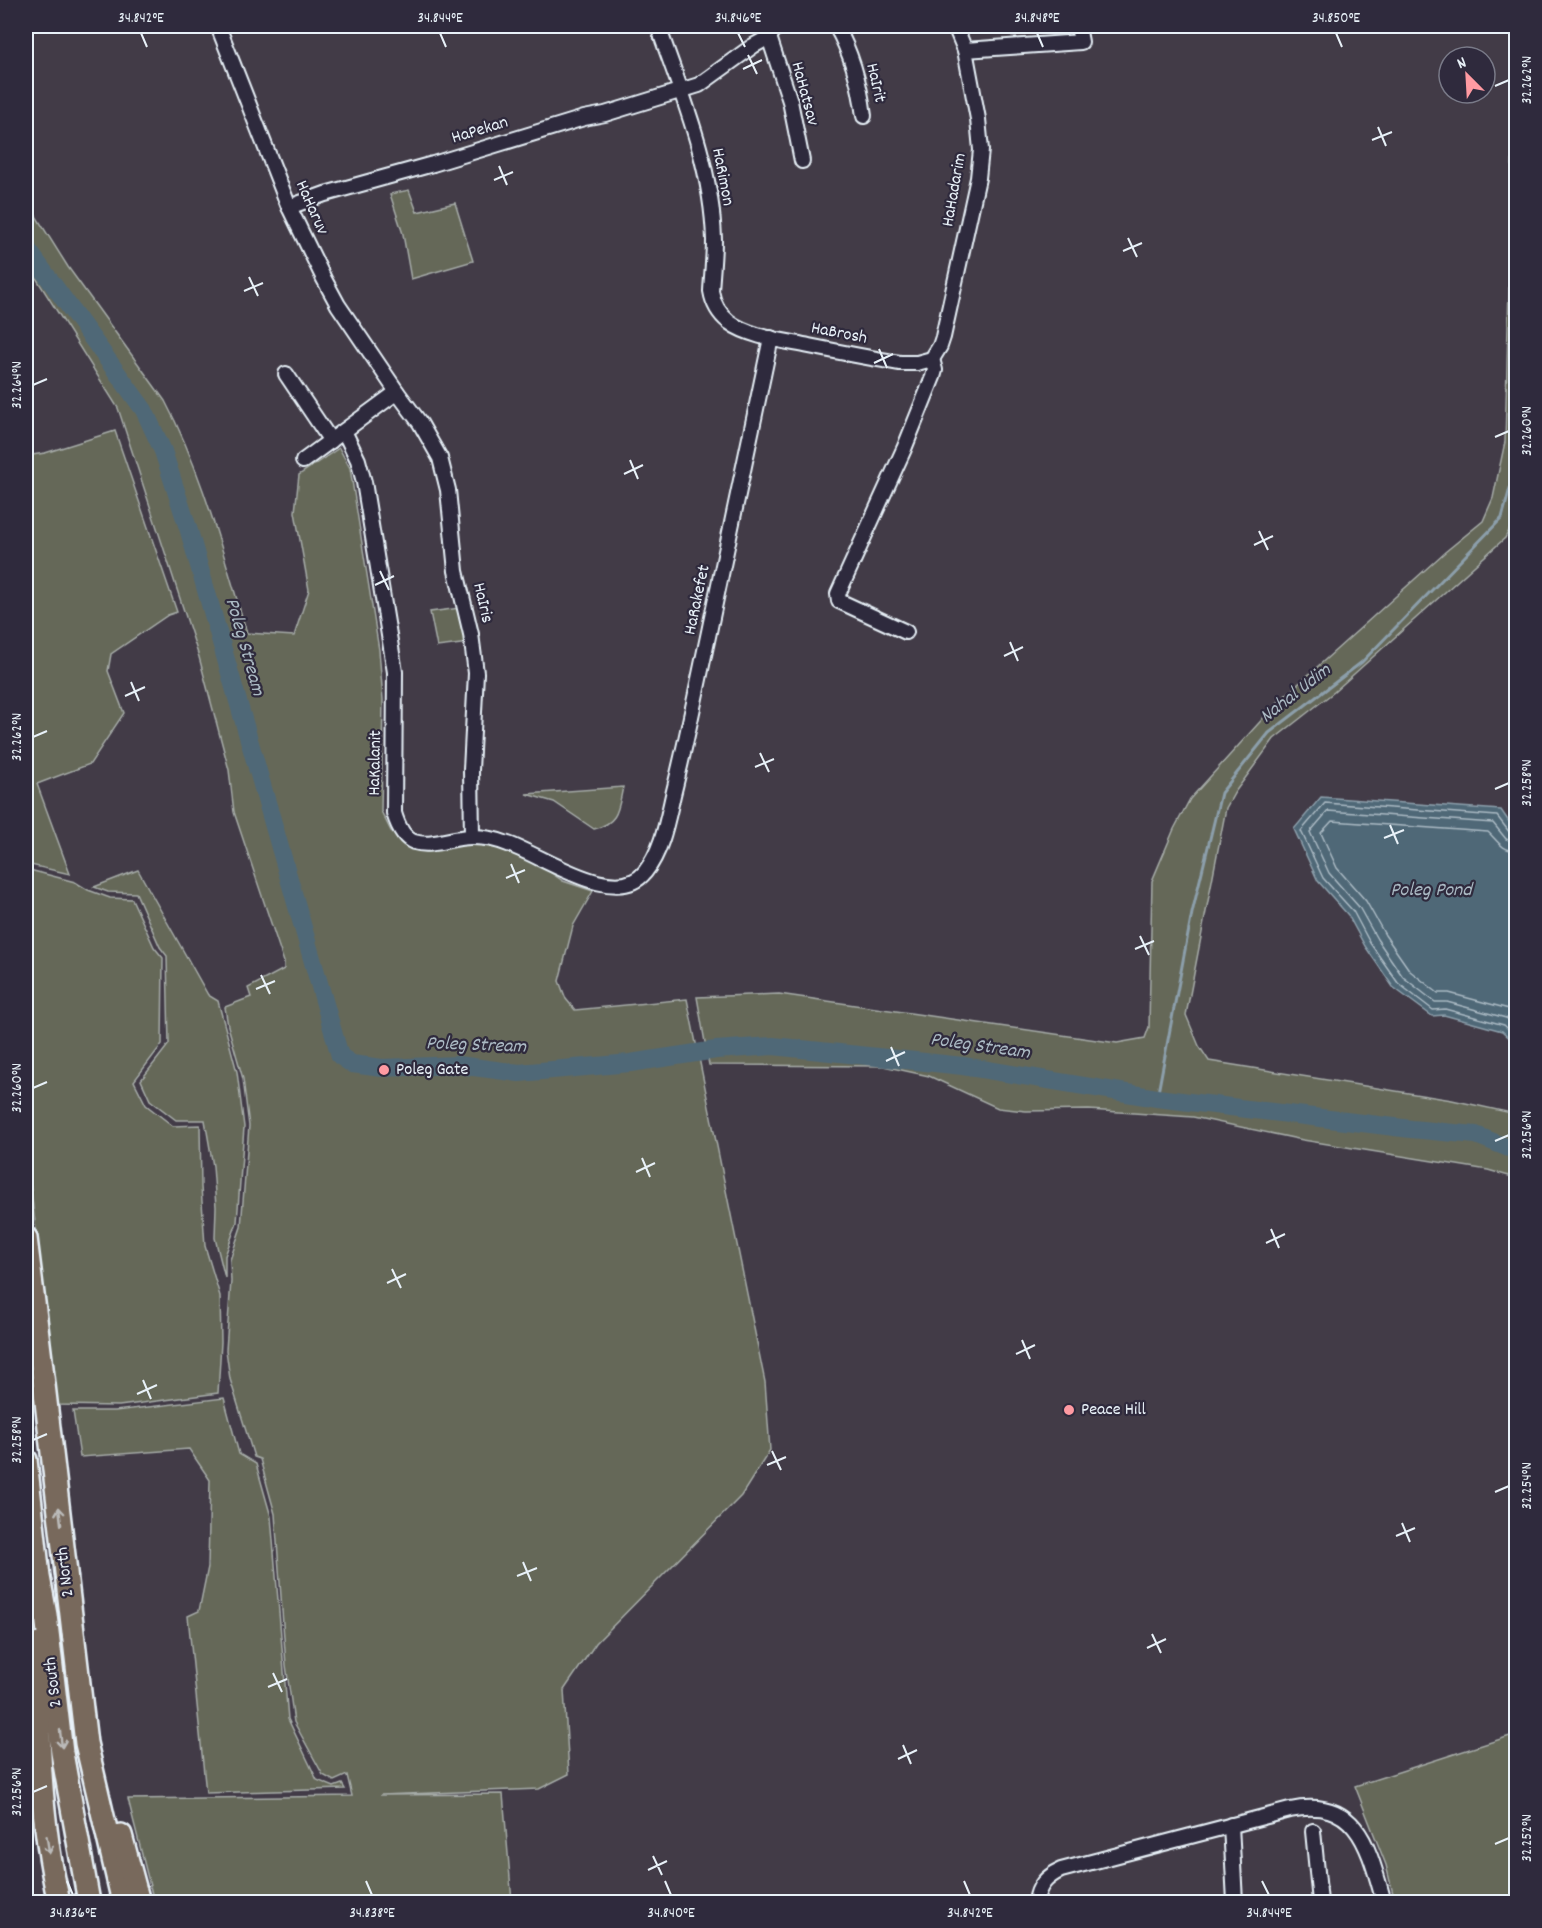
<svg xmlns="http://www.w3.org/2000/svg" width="1542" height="1928" font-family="Dekko,sans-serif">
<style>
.green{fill:#656759;stroke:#a6aca8;stroke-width:1.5}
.water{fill:#4f6877;stroke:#8c9fab;stroke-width:1.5}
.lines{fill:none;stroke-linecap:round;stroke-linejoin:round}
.shore{stroke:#abbac4;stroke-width:1.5}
.stream{stroke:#8c9fab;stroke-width:3}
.river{stroke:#4f6877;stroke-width:18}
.minor-casing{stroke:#e8f1f8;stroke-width:18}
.highway-casing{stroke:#e8f1f8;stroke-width:26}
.minor{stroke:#2f2a3d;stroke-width:14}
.highway{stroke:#78695c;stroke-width:21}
.oneway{stroke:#bbbbba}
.ticks{fill:none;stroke:#e8f1f8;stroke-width:2}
.poi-dot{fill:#ff9aa2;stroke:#2f2a3d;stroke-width:2}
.labels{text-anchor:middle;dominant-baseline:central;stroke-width:4.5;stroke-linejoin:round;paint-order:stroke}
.street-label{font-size:18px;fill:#e8f1f8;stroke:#2f2a3d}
.poi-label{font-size:18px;fill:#e8f1f8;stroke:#2f2a3d;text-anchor:start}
.water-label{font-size:20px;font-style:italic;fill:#abbac4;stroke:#2f2a3d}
.neatline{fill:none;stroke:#e8f1f8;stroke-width:2}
.ticks-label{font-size:15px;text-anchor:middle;fill:#e8f1f8}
</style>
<rect width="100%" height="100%" fill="#423b47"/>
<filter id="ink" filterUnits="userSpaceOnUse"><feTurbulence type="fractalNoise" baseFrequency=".0167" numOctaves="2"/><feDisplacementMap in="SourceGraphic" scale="12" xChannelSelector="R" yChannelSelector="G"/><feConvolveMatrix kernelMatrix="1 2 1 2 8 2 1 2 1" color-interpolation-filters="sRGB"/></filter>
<g filter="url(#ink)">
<g class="green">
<polygon points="1516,46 1516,518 1505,538 1334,692 1274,739 1235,792 1226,808 1186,1015 1199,1046 1209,1061 1452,1100 1516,1114 1516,1178 1488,1170 1303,1140 1193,1117 1089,1110 1026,1111 998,1108 929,1076 883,1066 709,1065 697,997 779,994 1117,1043 1145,1038 1149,1027 1152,881 1174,829 1190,799 1277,703 1445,552 1483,521 1493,498 1505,442 1515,57"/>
<polygon points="409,190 417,212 455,203 473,261 411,279 403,234 390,194"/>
<path d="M 26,200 L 68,267 L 165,401 C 203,473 223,555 247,633 L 294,636 L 309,590 L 295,512 L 299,475 L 339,448 L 350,468 L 379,650 L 383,700 L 381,811 L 391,831 L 407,842 L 469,840 L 501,846 L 534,861 L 563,881 L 593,891 L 573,926 L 559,981 L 566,999 L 575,1010 L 687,999 L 765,1382 L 770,1450 L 741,1496 L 596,1643 L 564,1690 L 569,1774 L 539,1789 L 380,1795 L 503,1794 L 512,1902 L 154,1902 L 128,1799 L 352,1796 L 347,1775 L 334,1781 L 323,1775 L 294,1722 L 286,1665 L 275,1514 L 260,1459 L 254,1457 L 230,1379 L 226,1350 L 231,1281 L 230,1260 L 241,1227 L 249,1126 L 243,1079 L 228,1026 L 225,1007 L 251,997 L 248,988 L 284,969 L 284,962 L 234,812 L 229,770 L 199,657 L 118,408 L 26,262 Z"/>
<polygon points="115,431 177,612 168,615 111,654 108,671 124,713 90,764 37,784 70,874 26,864 26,456 45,453"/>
<polygon points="460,608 469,643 437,647 430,612"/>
<path d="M 623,787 C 618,809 619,823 594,829 L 554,802 L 526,794 Z"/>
<polygon points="26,869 75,882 88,890 110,898 132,899 154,947 163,958 162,1044 134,1081 146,1105 173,1126 200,1125 201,1187 205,1246 220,1296 221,1342 218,1393 119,1406 58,1405 26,1151"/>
<polygon points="138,870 208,995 218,1001 237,1072 244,1127 237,1222 225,1256 225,1278 215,1238 216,1207 213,1166 205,1120 176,1120 150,1100 141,1080 169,1044 167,956 160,947 136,893 108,892 94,887"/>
<polygon points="224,1398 239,1454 256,1464 271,1517 288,1719 317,1780 334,1787 342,1784 345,1789 206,1793 188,1616 199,1611 208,1567 210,1480 189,1449 80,1457 73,1411 115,1411"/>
<polygon points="26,1716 36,1806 26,1808"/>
<polygon points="1510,1736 1516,1737 1516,1902 1395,1902 1386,1865 1355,1786"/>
</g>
<polygon class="water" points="1321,797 1501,810 1516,832 1516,1044 1502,1031 1444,1015 1432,1016 1393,987 1365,946 1348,915 1318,881 1294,829"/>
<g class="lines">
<g class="shore">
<polyline points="1516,835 1510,833 1497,816 1325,803 1301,831 1323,878 1353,911 1370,943 1398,983 1433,1010 1445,1009 1504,1025 1516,1036"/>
<polyline points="1516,842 1506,839 1493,823 1328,811 1310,832 1329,873 1359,907 1377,939 1403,977 1435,1002 1447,1002 1506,1018 1516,1026"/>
<path d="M 1516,851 C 1501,850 1498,841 1488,832 L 1332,821 L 1321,833 L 1337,868 L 1366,901 L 1385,935 L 1410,971 L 1438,993 L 1449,993 L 1509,1009 L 1516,1013"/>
</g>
<polyline class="stream" points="1157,1098 1192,913 1221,793 1269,733 1362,662 1502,518 1516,466"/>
<polyline class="river" points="26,247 144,410 163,451 189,531 340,1056 352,1064 382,1068 458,1065 519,1073 630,1063 716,1050 773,1046 963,1066 1157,1098 1411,1129 1476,1135 1516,1151"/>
<g class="minor-casing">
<g id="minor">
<polyline points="218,26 289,207 324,279 338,305 397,392 420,423 440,458 448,490 456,571 471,634 476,673 471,770 472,836"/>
<path d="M 658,26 C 682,95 712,165 714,240 C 714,257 712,274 711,291 C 713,303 719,314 729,322 C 749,337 785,341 809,346 C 839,352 869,358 900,363 L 917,363 L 932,359"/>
<path d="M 836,26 C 852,54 860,85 864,116"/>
<polyline points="769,37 790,101 802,161"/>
<polyline points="965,50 1081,42 1078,26"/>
<polyline points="289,207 325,194 433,164 584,118 605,114 699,85 753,46 769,37 777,26"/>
<polyline points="932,359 940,346 943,337 978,178 981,150 978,119 965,50 955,26"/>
<polyline points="286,374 331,441"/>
<path d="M 344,431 L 358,460 L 364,482 L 395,672 L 394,813 C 397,823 403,838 414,842 C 434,848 453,836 473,837 C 483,837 498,840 508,844 C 542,855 616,909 645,872 C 662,851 667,821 673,795 C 681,763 688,731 695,698 C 720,578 746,458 771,338"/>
<polyline points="303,461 397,392"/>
<polyline points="906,632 839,601 838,594 904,449 933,377 935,370 932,359"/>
<polyline points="1231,1825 1235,1902"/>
<polyline points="1313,1831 1320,1902"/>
<path d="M 1036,1902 C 1038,1886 1046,1877 1061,1870 L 1290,1810 C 1359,1796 1369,1850 1384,1902"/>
</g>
</g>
<g class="highway-casing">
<g id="highway">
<polyline points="26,1238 41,1359 86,1743 123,1902"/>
<polyline points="26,1460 39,1577 46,1615 62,1753 89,1902"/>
<path d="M 38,1644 C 38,1730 39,1818 59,1902"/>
<polyline points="121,1835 139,1902"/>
</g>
</g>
<use href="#minor" class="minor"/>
<use href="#highway" class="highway"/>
</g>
<defs><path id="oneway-shaft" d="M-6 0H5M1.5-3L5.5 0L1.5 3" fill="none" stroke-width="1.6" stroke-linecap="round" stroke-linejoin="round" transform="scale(1.5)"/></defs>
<g class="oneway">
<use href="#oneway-shaft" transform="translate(60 1516) rotate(-97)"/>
<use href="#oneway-shaft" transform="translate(61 1739) rotate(83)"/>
<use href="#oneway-shaft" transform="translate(48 1845) rotate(81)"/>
</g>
</g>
<path class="ticks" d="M 141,33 L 147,47M 440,33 L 446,47M 738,33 L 745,47M 1037,33 L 1043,47M 1336,33 L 1342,47M 748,55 L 757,74M 743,69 L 762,60M 1495,86 L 1509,80M 1378,127 L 1386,146M 1372,140 L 1392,132M 499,166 L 507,185M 494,180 L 513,172M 1128,238 L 1137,257M 1123,251 L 1142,243M 249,277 L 258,296M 244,291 L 263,283M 879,349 L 887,368M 874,363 L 893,354M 33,385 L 47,379M 1495,437 L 1509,431M 630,460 L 638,479M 624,474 L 643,465M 1259,531 L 1268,550M 1254,545 L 1273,536M 380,571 L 389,590M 375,585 L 394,576M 1010,642 L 1018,661M 1004,656 L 1023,647M 131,682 L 139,701M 125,696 L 145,687M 33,737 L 47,731M 760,753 L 769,772M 755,767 L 774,759M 1495,789 L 1509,783M 1390,825 L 1398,844M 1384,838 L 1404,830M 511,864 L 519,883M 506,878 L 525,870M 1140,936 L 1149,955M 1135,949 L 1154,941M 261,975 L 270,994M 256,989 L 275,981M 891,1047 L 899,1066M 886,1061 L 905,1052M 33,1088 L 47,1082M 1495,1141 L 1509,1135M 642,1158 L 650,1177M 636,1172 L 655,1163M 1271,1229 L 1279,1248M 1266,1243 L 1285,1234M 392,1269 L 401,1288M 387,1283 L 406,1274M 1022,1340 L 1030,1359M 1016,1354 L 1035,1345M 143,1380 L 151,1399M 137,1394 L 157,1385M 33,1440 L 47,1434M 772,1451 L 781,1470M 767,1465 L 786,1457M 1495,1492 L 1509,1486M 1402,1523 L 1410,1542M 1396,1536 L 1415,1528M 523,1562 L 531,1581M 517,1576 L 537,1568M 1152,1634 L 1161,1653M 1147,1648 L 1166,1639M 273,1673 L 282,1692M 268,1687 L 287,1679M 903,1745 L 911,1764M 898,1759 L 917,1750M 33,1792 L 47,1786M 1495,1844 L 1509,1838M 653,1856 L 662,1875M 648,1870 L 667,1861M 67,1881 L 73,1895M 366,1881 L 372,1895M 665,1881 L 671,1895M 964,1881 L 970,1895M 1262,1881 L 1269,1895"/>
<g class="poi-dot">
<circle cx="384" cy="1070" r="6"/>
<circle cx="1069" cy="1410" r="6"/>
</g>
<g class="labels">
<g class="street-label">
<text transform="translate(875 83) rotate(77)">HaIrit</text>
<text transform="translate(804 94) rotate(75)">HaHatsav</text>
<text transform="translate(480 131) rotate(-17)">HaPekan</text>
<text transform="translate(722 177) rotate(79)">HaRimon</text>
<text transform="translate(955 190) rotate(-80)">HaHadarim</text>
<text transform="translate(311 208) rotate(66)">HaHaruv</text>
<text transform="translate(839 334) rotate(11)">HaBrosh</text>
<text transform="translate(698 600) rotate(-78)">HaRakefet</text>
<text transform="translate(482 603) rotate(77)">HaIris</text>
<text transform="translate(376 763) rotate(-89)">HaKalanit</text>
<text transform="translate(66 1572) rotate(-97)">2 North</text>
<text transform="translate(54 1682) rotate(-97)">2 South</text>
</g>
<g class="poi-label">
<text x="396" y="1070">Poleg Gate</text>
<text x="1081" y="1410">Peace Hill</text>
</g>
<g class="water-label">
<text transform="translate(244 647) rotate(74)">Poleg Stream</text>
<text transform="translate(1296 694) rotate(-38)">Nahal Udim</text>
<text x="1431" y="891">Poleg Pond</text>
<text transform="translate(476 1046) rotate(2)">Poleg Stream</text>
<text transform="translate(980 1047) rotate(8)">Poleg Stream</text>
</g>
</g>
<rect width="1542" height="1928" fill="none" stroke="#2f2a3d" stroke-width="66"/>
<g transform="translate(1467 75) rotate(336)"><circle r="28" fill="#2f2a3d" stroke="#797a88" stroke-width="1.5"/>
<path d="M0-4.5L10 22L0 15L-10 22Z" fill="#ff9aa2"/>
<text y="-9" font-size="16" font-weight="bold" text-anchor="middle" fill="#e8f1f8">N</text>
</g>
<rect x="33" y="33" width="1476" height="1862" class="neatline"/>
<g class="ticks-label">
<text x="141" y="22">34.842°E</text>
<text x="440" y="22">34.844°E</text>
<text x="738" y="22">34.846°E</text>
<text x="1037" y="22">34.848°E</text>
<text x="1336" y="22">34.850°E</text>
<text transform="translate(1526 80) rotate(-90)" y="5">32.262°N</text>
<text transform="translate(16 385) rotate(-90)" y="5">32.264°N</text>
<text transform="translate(1526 431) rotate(-90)" y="5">32.260°N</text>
<text transform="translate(16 737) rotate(-90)" y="5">32.262°N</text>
<text transform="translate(1526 783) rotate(-90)" y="5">32.258°N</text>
<text transform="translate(16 1088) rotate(-90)" y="5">32.260°N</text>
<text transform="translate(1526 1135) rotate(-90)" y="5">32.256°N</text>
<text transform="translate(16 1440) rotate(-90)" y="5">32.258°N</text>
<text transform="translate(1526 1486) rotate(-90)" y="5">32.254°N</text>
<text transform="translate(16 1792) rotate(-90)" y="5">32.256°N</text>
<text transform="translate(1526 1838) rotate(-90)" y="5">32.252°N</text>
<text x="73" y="1917">34.836°E</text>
<text x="372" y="1917">34.838°E</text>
<text x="671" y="1917">34.840°E</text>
<text x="970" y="1917">34.842°E</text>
<text x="1269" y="1917">34.844°E</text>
</g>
</svg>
